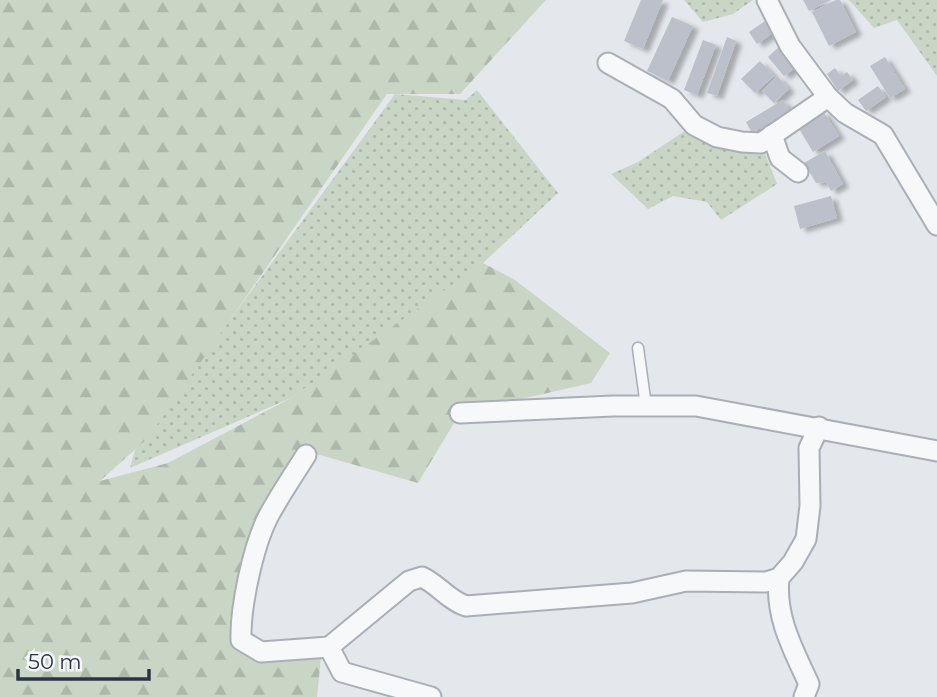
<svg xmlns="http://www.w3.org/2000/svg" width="937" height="697" font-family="Montserrat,sans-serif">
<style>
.green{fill:url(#green-dots)}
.forest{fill:url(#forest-firs)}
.building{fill:#bbc0ca;filter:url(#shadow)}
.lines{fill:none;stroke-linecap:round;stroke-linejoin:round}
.service-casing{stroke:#a9aeb7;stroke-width:13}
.minor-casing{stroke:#a9aeb7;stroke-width:23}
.service{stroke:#f7f8fa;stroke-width:10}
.minor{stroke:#f7f8fa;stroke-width:19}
</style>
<defs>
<pattern id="green-dots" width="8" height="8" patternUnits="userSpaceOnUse" patternTransform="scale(1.75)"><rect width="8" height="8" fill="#c9d6c5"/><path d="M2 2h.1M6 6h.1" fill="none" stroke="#adb8ab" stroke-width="1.8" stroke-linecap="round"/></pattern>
<pattern id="forest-firs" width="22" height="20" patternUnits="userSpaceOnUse" patternTransform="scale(1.75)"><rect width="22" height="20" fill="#c9d6c5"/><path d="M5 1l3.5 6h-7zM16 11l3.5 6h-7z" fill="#adb8ab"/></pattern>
<filter id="shadow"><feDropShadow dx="6" dy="3.5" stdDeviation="2" flood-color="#0004"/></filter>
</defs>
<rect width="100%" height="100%" fill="#e4e7ec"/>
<g class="green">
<polygon points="684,0 753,0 733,14 703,22"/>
<polygon points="849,0 937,0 937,76 897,20 874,28"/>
<polygon points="477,90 558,193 467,278 291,398 130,468 135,450 395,94 466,100"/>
<polygon points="694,125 761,143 777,184 721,220 707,202 673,196 648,209 611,174 638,162"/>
</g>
<polygon class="forest" points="0,0 546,0 460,94 387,94 148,438 100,481 168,463 291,398 483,263 515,280 610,353 591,383 460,413 418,483 306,451 266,521 241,640 265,656 322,647 317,697 0,697"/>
<g class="building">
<polygon points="641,0 663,0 643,49 624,41"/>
<polygon points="803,0 831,0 809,11"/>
<polygon points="836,0 840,0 856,32 829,46 812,12"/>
<polygon points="672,17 693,26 668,81 647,71"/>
<polygon points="765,21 773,33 757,44 749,32"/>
<polygon points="727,37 736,41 717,96 707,93"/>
<polygon points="703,40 716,45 697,95 684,90"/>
<polygon points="780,46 797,66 784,76 768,57"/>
<polygon points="885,57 905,89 890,98 870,66"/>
<polygon points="760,61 774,76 755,93 741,79"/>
<polygon points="835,68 841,76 847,72 853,80 838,91 827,74"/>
<polygon points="777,76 789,89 774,103 762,91"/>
<polygon points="878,86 886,97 866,111 858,100"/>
<polygon points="783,100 792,115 763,132 760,128 752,133 746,122"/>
<polygon points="823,111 839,136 813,152 798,127"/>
<polygon points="825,151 843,184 831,191 826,182 816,183 804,163"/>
<polygon points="831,196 837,218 800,229 794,206"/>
</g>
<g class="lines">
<g class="service-casing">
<polyline id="service" points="638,348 646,406"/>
</g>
<g class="minor-casing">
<g id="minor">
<polyline points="767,0 790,46 828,97 845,113 883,135 937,225"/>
<polyline points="608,63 672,99 694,125 717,137 742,142 761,143 828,97"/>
<polyline points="772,135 780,158 798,172"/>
<polyline points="460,413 613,406 696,406 937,451"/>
<path d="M 306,455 C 293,476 279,496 268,517 C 253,547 240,607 241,640 L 261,652 L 329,647 L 409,581 L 422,577 C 439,585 448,600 466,606 L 632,593 L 686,581 L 766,582 L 779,578 L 793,562 L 806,539 L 810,506 L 809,448 L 819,427"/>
<path d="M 779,578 C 775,617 793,649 809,684 L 804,697"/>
<polyline points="329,647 342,672 431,697"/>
</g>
</g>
<use href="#service" class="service"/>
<use href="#minor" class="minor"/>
</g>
<path d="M18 669v10h131v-10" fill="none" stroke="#2b3445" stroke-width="3.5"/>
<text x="28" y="669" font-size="21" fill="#2b3445" stroke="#f4f6f9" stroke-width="5" paint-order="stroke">50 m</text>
</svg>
